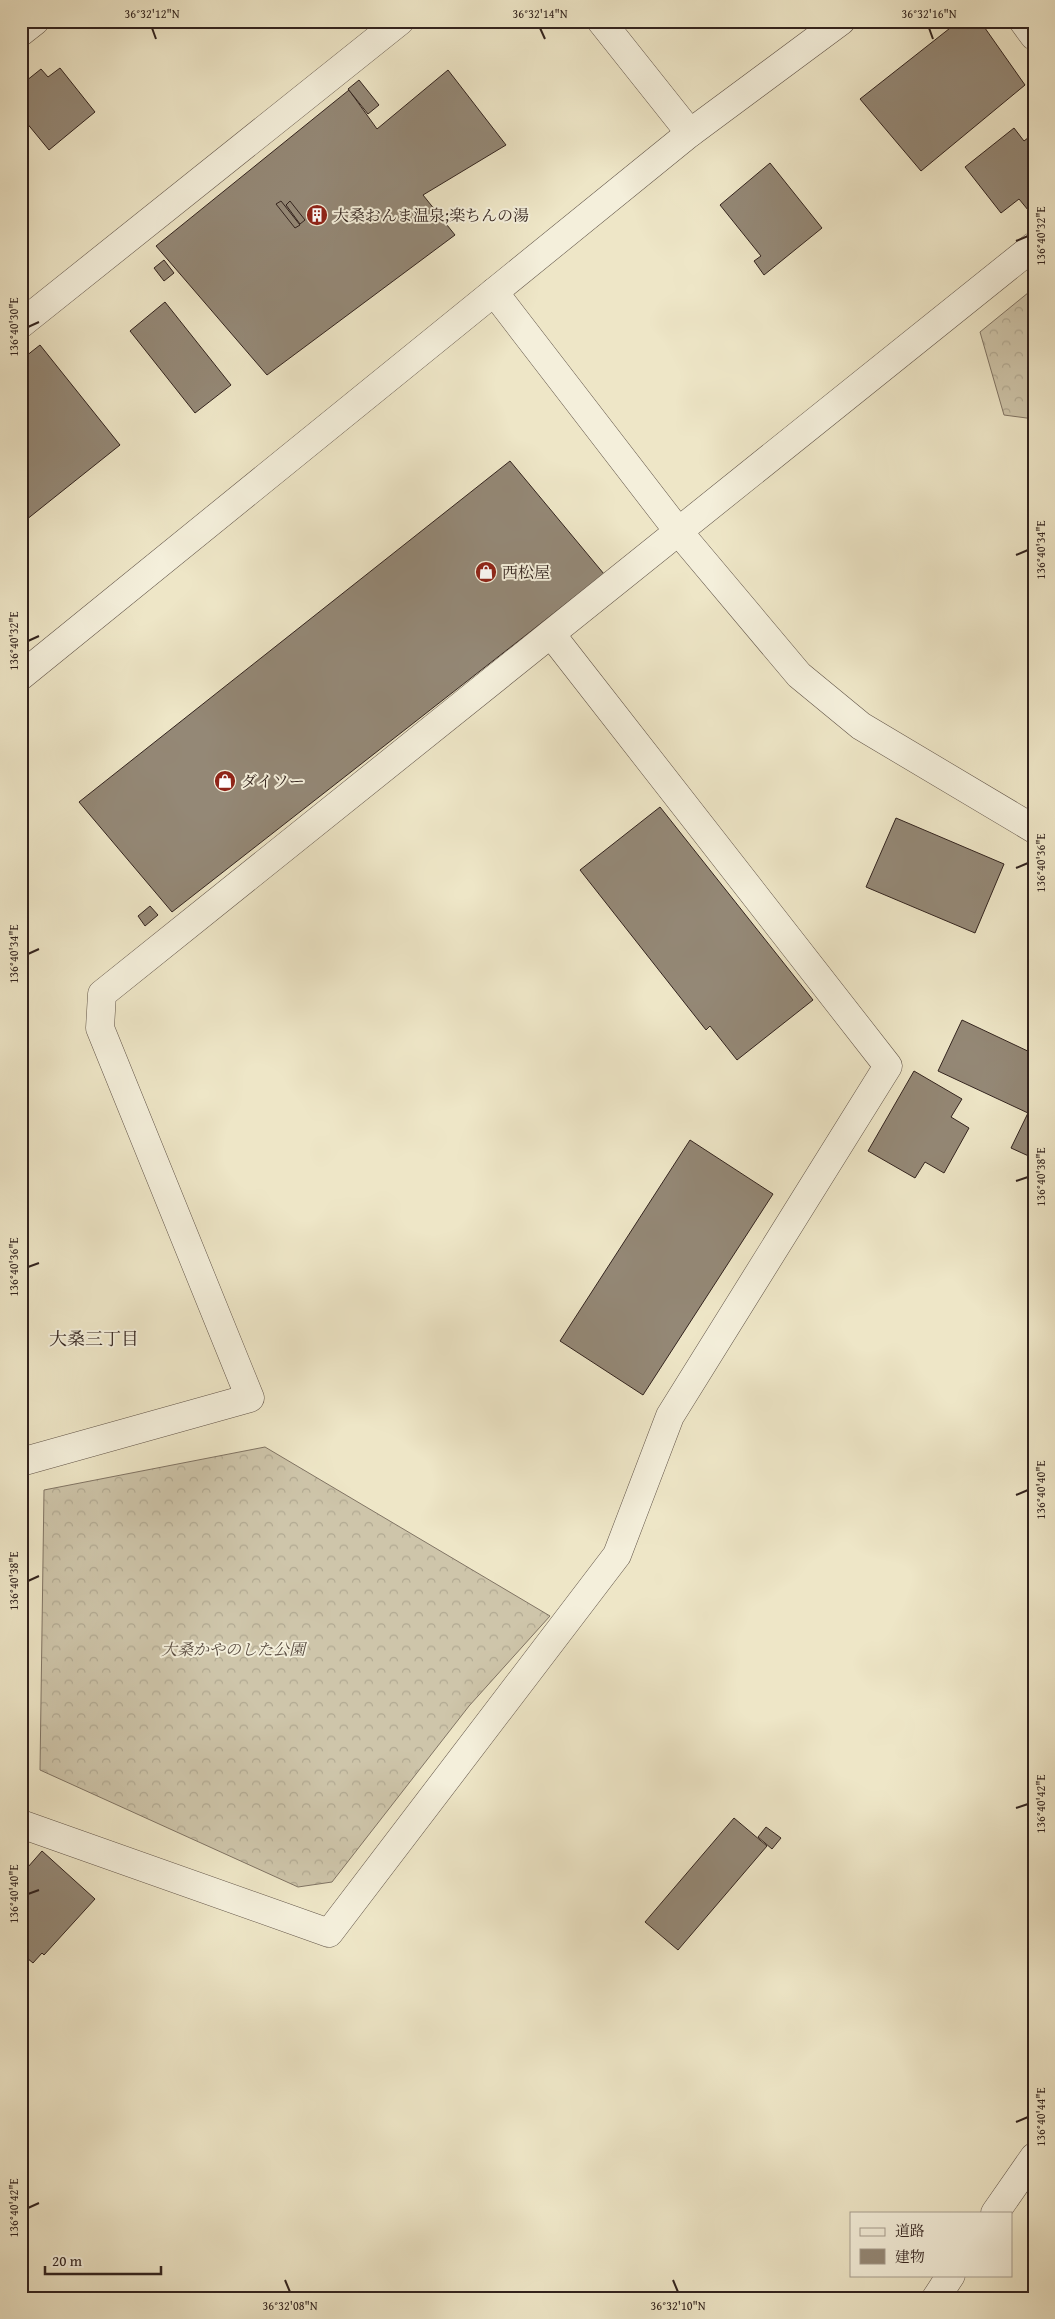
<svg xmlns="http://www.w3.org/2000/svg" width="1055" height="2319" font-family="'Gentium Book Plus','Noto Serif JP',serif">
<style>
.forest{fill:url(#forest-crowns);stroke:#807464}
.building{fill:#948876;stroke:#32231e}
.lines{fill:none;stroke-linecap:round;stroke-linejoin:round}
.minor-casing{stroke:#615448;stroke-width:29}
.tertiary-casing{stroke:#615448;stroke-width:29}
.minor{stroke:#f4efdb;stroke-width:28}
.tertiary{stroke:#f4efdb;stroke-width:28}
.ticks{fill:none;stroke:#32231e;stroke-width:2}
.labels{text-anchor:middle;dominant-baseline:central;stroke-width:4;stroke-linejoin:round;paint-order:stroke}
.poi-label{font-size:16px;fill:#32231e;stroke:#f4efdb;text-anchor:start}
.park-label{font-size:16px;font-style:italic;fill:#594c41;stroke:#f4efdb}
.neighbourhood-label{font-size:18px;fill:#32231e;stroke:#f4efdb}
.neatline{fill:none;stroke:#32231e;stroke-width:2}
.ticks-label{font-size:12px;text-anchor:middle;fill:#32231e}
</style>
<defs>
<pattern id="forest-crowns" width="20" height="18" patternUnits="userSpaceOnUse" patternTransform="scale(1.25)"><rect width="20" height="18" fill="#cec5aa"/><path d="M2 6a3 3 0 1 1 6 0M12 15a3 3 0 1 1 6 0" fill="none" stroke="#b1a992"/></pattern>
</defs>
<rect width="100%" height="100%" fill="#eee6c7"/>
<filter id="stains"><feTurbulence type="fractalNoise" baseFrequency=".004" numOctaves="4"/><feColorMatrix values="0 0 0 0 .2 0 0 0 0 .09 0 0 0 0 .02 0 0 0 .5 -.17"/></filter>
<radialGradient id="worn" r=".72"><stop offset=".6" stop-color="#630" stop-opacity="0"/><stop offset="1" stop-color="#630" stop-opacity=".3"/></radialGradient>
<g class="forest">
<polygon points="1034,288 1034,419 1004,415 980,332"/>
<polygon points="265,1447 550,1616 469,1706 332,1882 298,1887 40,1770 44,1490"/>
</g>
<g class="building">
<polygon points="959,21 980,21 1025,85 921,171 860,99"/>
<polygon points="60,68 95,112 49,150 21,116 21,85 41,69 48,77"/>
<polygon points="448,70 506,145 423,195 455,235 267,375 156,246 349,90 377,129"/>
<polygon points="359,80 379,105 368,114 348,89"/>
<polygon points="1014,128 1024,141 1034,133 1033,216 1019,199 1001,213 965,167"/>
<polygon points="770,163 822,228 764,275 754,261 761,256 720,205"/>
<polygon points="281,201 300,225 295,228 276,204"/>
<polygon points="290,201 305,220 300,224 286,205"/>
<polygon points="164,260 174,273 164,281 154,268"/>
<polygon points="165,302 231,385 195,413 130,331"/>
<polygon points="40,345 120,445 21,524 21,360"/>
<polygon points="510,461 604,574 172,912 79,802"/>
<polygon points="660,807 813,1000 737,1060 710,1026 706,1030 580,870"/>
<polygon points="896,818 1004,864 975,933 866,887"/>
<polygon points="150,906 158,915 145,926 138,916"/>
<polygon points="962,1020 1034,1054 1033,1158 1011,1148 1028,1113 938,1071"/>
<polygon points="914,1071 962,1099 951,1117 969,1128 944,1173 925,1162 915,1178 868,1151"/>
<polygon points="690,1140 773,1194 643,1395 560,1341"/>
<polygon points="734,1818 767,1846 678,1950 645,1922"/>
<polygon points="766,1827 781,1838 772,1849 758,1837"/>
<polygon points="42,1851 95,1899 44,1955 42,1953 33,1963 21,1953 21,1875"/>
</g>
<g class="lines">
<g class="minor-casing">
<g id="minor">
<polyline points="601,21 690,133"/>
<polyline points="1023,21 1034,36"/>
<polyline points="21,32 35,21"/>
<polyline points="494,292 678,531 799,675 861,726 1034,829"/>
<polyline points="21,324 400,21"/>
<polyline points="21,1462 250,1398 100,1028 102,994 1034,246"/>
<polyline points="21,1824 329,1933 617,1555 670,1416 888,1066 551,634"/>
<polyline points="995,2213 1034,2157"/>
<polyline points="936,2298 951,2275"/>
</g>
</g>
<g class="tertiary-casing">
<polyline id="tertiary" points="21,676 690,133 841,21"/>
</g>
<use href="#minor" class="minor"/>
<use href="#tertiary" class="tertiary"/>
</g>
<path class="ticks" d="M 152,28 L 156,39M 540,28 L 545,39M 929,28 L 933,39M 1016,241 L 1028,236M 28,327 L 39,322M 1016,555 L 1028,550M 28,641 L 39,636M 1016,868 L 1028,863M 28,954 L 39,949M 1016,1181 L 1028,1177M 28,1267 L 39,1263M 1016,1495 L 1028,1490M 28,1581 L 39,1576M 1016,1808 L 1028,1804M 28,1894 L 39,1890M 1016,2122 L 1028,2117M 28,2208 L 39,2203M 285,2280 L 290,2292M 673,2280 L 678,2292"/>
<defs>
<g id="building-disc" transform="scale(1.125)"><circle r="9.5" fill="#8f2418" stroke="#f4efdb"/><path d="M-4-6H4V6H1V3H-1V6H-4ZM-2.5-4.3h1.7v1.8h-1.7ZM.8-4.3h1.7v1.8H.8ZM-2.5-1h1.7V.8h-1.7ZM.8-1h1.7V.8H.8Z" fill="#fff"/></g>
<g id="shop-disc" transform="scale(1.125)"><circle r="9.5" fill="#8f2418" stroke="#f4efdb"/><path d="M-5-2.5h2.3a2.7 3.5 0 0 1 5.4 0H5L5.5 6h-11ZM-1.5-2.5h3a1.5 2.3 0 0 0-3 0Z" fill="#fff"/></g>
</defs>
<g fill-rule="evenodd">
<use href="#building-disc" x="317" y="215"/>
<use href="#shop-disc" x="486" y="572"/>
<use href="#shop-disc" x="225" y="781"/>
</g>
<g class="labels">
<g class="poi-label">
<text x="333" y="215">大桑おんま温泉;楽ちんの湯</text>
<text x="502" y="572">西松屋</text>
<text x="241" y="781">ダイソー</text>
</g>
<g class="park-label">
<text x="233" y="1649">大桑かやのした公園</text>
</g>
<g class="neighbourhood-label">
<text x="94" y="1338">大桑三丁目</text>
</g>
</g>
<rect width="1055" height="2319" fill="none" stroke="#eee6c7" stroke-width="55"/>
<rect x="850" y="2212" width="162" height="65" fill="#f4efdb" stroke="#a69d8f"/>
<rect x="860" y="2228" width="25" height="8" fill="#f4efdb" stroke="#a69d8f"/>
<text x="895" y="2236" font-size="15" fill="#32231e">道路</text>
<rect x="860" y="2249" width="25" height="15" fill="#948876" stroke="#a69d8f"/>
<text x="895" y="2262" font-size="15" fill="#32231e">建物</text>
<path d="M45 2266v8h116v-8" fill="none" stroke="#32231e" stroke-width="2.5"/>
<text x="52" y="2266" font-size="15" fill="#32231e" stroke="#f4efdb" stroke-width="4" paint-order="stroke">20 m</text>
<rect x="28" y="28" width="1000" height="2264" class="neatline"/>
<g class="ticks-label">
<text x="152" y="18">36°32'12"N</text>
<text x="540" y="18">36°32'14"N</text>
<text x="929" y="18">36°32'16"N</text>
<text transform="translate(1041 236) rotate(-90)" y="4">136°40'32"E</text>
<text transform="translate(14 327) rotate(-90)" y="4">136°40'30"E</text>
<text transform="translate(1041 550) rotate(-90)" y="4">136°40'34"E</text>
<text transform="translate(14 641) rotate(-90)" y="4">136°40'32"E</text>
<text transform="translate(1041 863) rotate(-90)" y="4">136°40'36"E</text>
<text transform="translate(14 954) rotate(-90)" y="4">136°40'34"E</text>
<text transform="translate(1041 1177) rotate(-90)" y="4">136°40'38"E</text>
<text transform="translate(14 1267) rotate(-90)" y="4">136°40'36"E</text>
<text transform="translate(1041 1490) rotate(-90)" y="4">136°40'40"E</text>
<text transform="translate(14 1581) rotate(-90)" y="4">136°40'38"E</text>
<text transform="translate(1041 1804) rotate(-90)" y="4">136°40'42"E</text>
<text transform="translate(14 1894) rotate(-90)" y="4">136°40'40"E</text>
<text transform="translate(1041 2117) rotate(-90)" y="4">136°40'44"E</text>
<text transform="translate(14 2208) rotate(-90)" y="4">136°40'42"E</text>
<text x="290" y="2310">36°32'08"N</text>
<text x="678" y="2310">36°32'10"N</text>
</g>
<rect width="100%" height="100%" filter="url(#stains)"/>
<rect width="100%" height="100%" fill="url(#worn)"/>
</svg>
